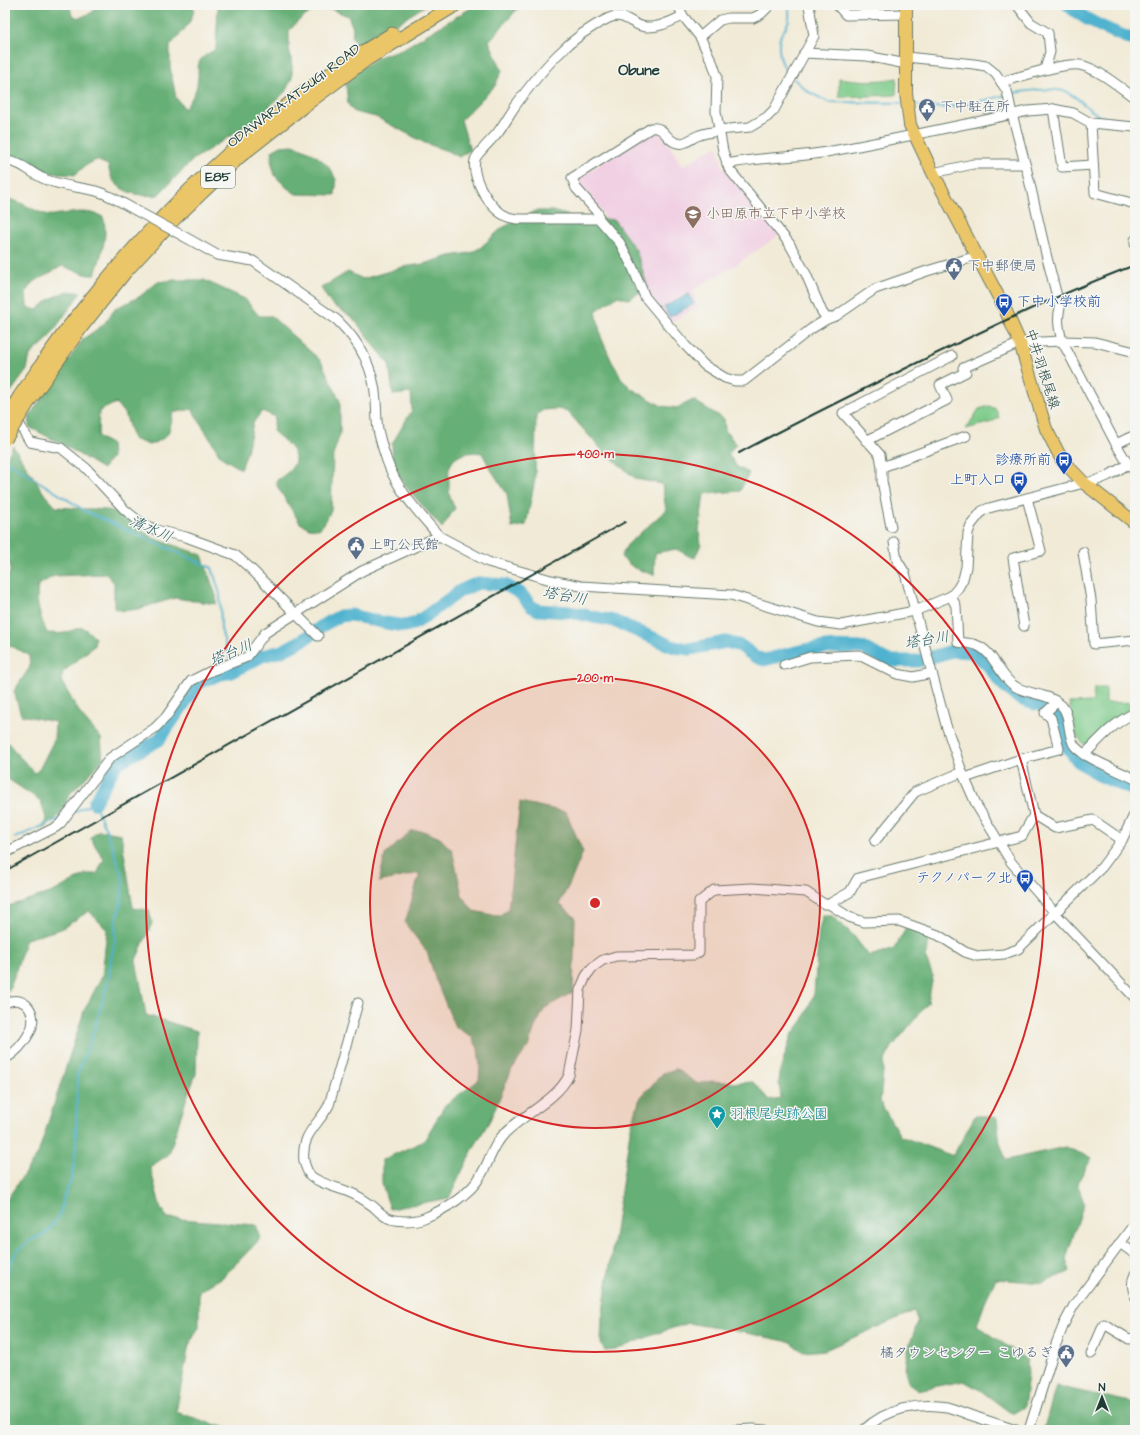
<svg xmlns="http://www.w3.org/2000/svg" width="1140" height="1435" font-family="'Architects Daughter','Klee One',sans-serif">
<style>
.built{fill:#f1d0e3}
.green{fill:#7ecb8a;stroke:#4e845f}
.forest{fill:#66af76;stroke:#427655}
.water{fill:#50b2cf;stroke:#387882}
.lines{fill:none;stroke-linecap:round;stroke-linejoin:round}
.stream{stroke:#50b2cf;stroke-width:2}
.river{stroke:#50b2cf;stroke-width:13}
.minor-casing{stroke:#687a6d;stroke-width:11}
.major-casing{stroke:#687a6d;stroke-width:14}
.highway-casing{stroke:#687a6d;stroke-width:15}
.minor{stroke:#fff;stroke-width:9}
.major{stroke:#ebc669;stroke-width:12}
.highway{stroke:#ebc669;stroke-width:13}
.rail{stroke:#1f3d34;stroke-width:2}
.minor-bridge-casing{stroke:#687a6d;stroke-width:11;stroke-linecap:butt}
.highway-bridge-casing{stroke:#687a6d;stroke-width:15;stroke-linecap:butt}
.minor-bridge{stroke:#fff;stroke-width:9}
.highway-bridge{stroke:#ebc669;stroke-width:13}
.ring{fill:none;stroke:#d62828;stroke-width:2}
.labels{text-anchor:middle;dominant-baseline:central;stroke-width:3;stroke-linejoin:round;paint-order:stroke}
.shield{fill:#f6f6f2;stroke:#60746d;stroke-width:1}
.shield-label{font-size:13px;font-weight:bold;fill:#1f3d34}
.street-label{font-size:14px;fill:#1f3d34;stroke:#f6f6f2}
.service-label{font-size:14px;fill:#4e5e75;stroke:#f6f6f2;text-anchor:start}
.education-label{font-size:14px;fill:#785e54;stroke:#f6f6f2;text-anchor:start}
.transit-label{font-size:14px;fill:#164399;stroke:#f6f6f2;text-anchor:end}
.culture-label{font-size:14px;fill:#0d838f;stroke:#f6f6f2;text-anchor:start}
.neighbourhood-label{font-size:15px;font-weight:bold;fill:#1f3d34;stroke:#f6f6f2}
.water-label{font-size:15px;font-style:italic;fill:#2e6062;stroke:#f6f6f2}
.centre{fill:#d62828;stroke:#f6f6f2;stroke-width:2}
.ring-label{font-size:12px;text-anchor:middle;font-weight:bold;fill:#d62828;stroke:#f6f6f2;stroke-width:3;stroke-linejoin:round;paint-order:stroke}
</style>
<rect width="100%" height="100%" fill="#f6f6f2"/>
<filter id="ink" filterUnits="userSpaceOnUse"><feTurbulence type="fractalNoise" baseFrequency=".025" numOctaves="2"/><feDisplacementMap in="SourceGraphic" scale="8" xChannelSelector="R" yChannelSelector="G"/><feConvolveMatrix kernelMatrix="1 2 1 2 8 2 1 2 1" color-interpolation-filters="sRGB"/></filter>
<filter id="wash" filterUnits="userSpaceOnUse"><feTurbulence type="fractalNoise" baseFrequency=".012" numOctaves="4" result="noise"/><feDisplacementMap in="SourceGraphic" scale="16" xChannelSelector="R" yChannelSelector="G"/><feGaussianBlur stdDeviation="0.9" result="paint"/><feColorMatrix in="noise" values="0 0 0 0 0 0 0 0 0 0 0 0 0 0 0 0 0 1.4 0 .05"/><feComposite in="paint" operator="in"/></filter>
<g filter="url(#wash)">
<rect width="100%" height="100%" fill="#f1ead6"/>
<polygon class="built" points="650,131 656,131 667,140 682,167 708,150 718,146 722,166 751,199 779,235 737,264 692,290 698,307 670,323 650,300 606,224 603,213 580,184 580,177"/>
<g class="green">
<path d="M 839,78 C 859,81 877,82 897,78 L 896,95 L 839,97 Z"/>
<polygon points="989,406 996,409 999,418 989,423 966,429 979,409"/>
<polygon points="1094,688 1106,688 1106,703 1135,702 1135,704 1090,743 1083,744 1075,733 1069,703 1093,702"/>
</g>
<g class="forest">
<path d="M 5,5 L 69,5 L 72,15 L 79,18 L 91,13 L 100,5 L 194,5 C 195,21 180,34 170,46 L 170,67 L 176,98 L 185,109 C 189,102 196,93 197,85 C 201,63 191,63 216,49 L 218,5 L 426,5 L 395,25 L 357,45 L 352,38 L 353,28 L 348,16 L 331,9 L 311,12 L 298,21 L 289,31 L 289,47 L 292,66 L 292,78 L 285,92 L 254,121 L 194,159 L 158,195 C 142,197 123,194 113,180 C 110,176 109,169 108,165 L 96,160 L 85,166 L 75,175 C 67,174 58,175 49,172 C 34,167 21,156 5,154 Z"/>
<polygon points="476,5 521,5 489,41 502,70 495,86 461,120 470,150 459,157 450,152 425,143 376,117 354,112 348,104 346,85 352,74 379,57 404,48"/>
<path d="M 293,145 C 310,150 329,161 336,180 C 337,184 335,191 335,195 L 296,194 L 286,187 L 275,176 L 271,160 L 272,151 L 281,146 Z"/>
<path d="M 5,199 C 22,200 33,212 49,215 C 52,216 57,214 61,214 C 76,212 90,210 103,217 C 109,235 100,258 95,275 L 88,275 L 62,266 L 32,283 L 26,292 L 27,307 L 37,310 L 50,299 L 65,292 L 81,292 L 47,340 L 30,355 L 27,370 L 10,393 L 5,387 Z"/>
<path d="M 535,211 L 553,211 L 570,216 L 614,220 L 636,250 L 648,288 L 628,299 L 618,296 L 596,311 L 601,337 L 612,362 L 619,373 L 621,379 L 632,389 L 662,406 L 677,408 L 693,400 L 724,419 L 725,430 L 736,444 L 728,454 L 737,467 L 749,473 L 740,491 L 704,494 L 699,531 L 701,544 L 695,558 L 689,556 L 676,549 L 655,553 L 654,575 L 634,568 L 621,557 L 627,545 L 666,510 L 662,484 L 636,479 L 602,450 L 567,411 L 557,409 L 543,410 L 536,415 L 535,479 L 526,525 L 512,528 L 507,494 L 490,468 L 482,453 C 469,451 453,454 449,469 C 448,473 449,478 449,482 C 449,494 449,498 455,508 L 442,528 L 407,488 L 393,466 L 392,444 L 412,410 L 411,393 L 393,395 L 389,364 L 352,317 L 331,304 L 321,288 L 348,272 L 363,279 L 403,267 L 423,264 L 450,256 L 470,253 L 480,248 L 502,228 Z"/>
<path d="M 174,280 L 204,280 L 245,299 L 259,316 L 271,316 L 321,361 L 340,401 L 340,434 L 333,455 L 331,511 L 324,524 L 319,529 L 309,528 L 300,523 L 277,486 L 277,480 C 308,461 294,449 273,431 L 275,417 L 262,411 L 253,423 L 247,452 L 241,469 L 221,457 L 192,409 L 173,413 C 169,434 170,437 149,445 L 133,439 L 126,416 L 116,403 L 99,411 L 98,437 L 111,444 L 112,457 L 103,469 L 62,444 L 29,427 L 30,415 L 83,339 L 103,325 L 116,308 L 139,297 L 158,282 Z"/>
<path d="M 13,446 L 45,495 L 56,507 L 107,510 L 117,512 L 153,538 L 202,555 L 216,596 L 216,604 L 175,598 L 138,609 L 124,611 L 114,608 L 114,583 L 106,574 L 54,576 L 38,585 C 35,602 40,617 47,633 C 52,633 59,634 64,633 C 82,628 80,622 95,638 L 94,646 L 63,672 L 61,681 L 81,715 L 101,738 L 103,760 L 69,795 L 62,812 L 44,829 L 46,818 L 41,801 L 5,777 L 5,739 L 18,755 L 35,773 L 40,768 L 54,740 L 55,722 L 21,715 L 14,691 L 30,667 L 29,655 L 5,643 L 5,582 L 10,572 L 10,563 L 5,565 L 5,461 Z"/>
<polygon points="520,802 566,812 583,852 570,883 559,904 575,917 573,992 545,1008 535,1027 528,1047 512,1069 490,1120 473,1149 449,1198 390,1209 382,1184 382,1160 424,1141 445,1105 479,1080 480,1064 478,1048 471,1036 455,1027 436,980 427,952 405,923 420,873 379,882 385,855 411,831 423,831 440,838 452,850 462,895 473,911 498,916 508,910"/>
<polygon points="99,830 121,834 133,908 149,910 152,923 136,960 146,1015 197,1031 196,1074 186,1100 169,1154 150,1167 161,1209 168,1218 256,1225 261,1238 223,1277 199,1291 199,1327 189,1345 176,1412 232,1430 5,1430 5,1202 38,1154 84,1011 102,976 107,930 89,911 61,929 26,939 10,989 5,992 5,907 53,892 86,874 97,874 104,859 90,838"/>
<path d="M 823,915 L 831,915 L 853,935 L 869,956 L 894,949 L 908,925 L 917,925 L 929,941 L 926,959 L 933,976 L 928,1003 L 892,1047 L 884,1062 L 880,1102 L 900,1136 L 953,1156 L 975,1116 L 988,1116 L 997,1118 L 1000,1143 L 1006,1160 L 1065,1147 L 1092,1158 L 1077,1183 L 1084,1203 L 1066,1258 L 1069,1272 L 1043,1283 L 996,1279 L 987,1297 L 977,1325 L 1027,1360 L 1028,1374 L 1024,1407 L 1012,1414 L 980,1390 L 964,1381 L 917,1390 C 914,1388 909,1385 908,1381 C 900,1366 912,1337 918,1322 L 914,1311 L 825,1350 L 803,1352 L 790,1342 L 746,1333 L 688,1323 L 658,1333 L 615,1350 L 605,1351 L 601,1343 L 602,1318 L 630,1131 L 640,1098 L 663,1073 L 676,1069 L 698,1084 L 711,1081 L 738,1083 L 753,1082 L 769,1100 L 781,1098 L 779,1082 L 781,1068 L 791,1036 L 803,1020 L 814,994 L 819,930 Z"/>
<polygon points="1056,1386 1135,1403 1135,1430 1048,1430 1044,1428"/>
</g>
<polygon class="water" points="689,294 694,304 669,317 664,307"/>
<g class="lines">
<g class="stream">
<path d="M 788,5 C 790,12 790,20 786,27 C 785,30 782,32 781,35 C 776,47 781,66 789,75"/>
<polyline points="794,79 807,91 828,102 902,103"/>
<path d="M 1010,94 C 1025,91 1055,86 1069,93 C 1082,100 1092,115 1107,119 C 1115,121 1126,119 1135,119"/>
<path d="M 912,103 C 943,114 976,102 1006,95"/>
<polyline points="5,460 87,512 212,568 220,594 221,629 229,657"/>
<polyline points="231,667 232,672"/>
<polyline points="15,838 61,818"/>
<polyline points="7,1276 9,1267 17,1251 31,1240 46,1233 59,1217 64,1196 72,1178 76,1147 77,1075 94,1031 109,977 111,959 115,941 115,925 121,903 123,878 107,832 94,803 74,812"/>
</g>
<g class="river">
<path d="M 1068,5 C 1086,22 1112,31 1135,41"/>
<polyline points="94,803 117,763 159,740 198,683 221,674 232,672 262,656 282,651 303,640 325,624 340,616 351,615 386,623 405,626 416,623 460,591 478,583 505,585 520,593 531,606 538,610 569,612 614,621 674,647 689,649 726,642 741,646 754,656 764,660 804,650 827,647 863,648 889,661 918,661 952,651 972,652 987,664 1001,683 1020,699 1031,703 1044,705 1056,713 1066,745 1078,761 1099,775 1135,791"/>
</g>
</g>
</g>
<g filter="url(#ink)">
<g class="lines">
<g class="minor-casing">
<g id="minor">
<polyline points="678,5 683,16 700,37 713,64 717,76 716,112 723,151 729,169 789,243 806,274 822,312 827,319"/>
<polyline points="837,5 846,15 906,14"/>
<polyline points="1017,5 1031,23 1048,33 1050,52 1045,69"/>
<path d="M 683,16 C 671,21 659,28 646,27 C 632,26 624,11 609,18 C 569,36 540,72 515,106 C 509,115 504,124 498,132 C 494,138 476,154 475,160 C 471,178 490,210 508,217 C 510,218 514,218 516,219 L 599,219 L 598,213 L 576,188 L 572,178 L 651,128 C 666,126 665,140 677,143 C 685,145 690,139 697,136 C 704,133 711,132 719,131"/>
<polyline points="700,37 720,20 729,18 753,18 761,14 770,5"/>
<polyline points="804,53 867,56 906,64"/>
<path d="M 906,57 L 974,64 L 986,66 L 996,74 L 1007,91 L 1012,114 L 1027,171 L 1046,254 L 1060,308 C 1057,319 1059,329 1062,341 L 1116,444 L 1128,464 L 1135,471"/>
<path d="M 1001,82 C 1019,77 1064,62 1080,65 C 1099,69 1119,87 1135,98"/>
<polyline points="1053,109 1062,167 1093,165"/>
<polyline points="1091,123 1095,193 1135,204"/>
<polyline points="719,130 750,127 767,117 774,110 814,36 809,5"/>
<path d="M 5,161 C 22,161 32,175 47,180 C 62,186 80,187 96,191 C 110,195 123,203 135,210"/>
<path d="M 727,164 C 758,157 790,158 821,153 C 890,141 959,125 1028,111 L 1053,109 L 1073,113 L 1091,123 L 1135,127"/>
<polyline points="933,173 973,164 1025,164"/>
<polyline points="599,219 620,243 632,266 645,297 685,345 704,365 725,378 735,381 744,381 811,329 827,319 836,316 875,289 927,271 977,256"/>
<path d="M 185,237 L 217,255 L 253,261 L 337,320 C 360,342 374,369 376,401 C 377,412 376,423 379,434 C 381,443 384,452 387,461 C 397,490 419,513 439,536"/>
<polyline points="1135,240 1135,244"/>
<polyline points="963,368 1020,343 1062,341 1095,342 1135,352"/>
<polyline points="5,400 30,442 61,448 86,468 125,510 140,522 156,530 186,537 235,555 250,568 318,636"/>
<polyline points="866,441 947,400 940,385 966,372"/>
<polyline points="1116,444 1135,435"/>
<polyline points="882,467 966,436"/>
<polyline points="891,527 882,481 882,467 880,455 843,413 952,356"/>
<polyline points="894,542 897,560 905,573 946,725 962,772 977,806 1011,862 1055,913 1135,998"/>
<polyline points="1083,552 1091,600 1094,644 1135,640"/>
<path d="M 951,596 L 956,606 L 958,642 C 964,643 971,643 976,645 C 995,652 999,677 1016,687 C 1030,695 1048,693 1061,705 C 1071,715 1067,733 1074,745 C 1083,758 1120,771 1135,779"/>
<polyline points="1024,626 1013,558 1041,551 1027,498"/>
<polyline points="784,665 810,657 859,655 897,674 913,677 932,673"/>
<path d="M 1084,755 C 1100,739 1114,722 1135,713"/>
<polyline points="965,778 1021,759 1059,749 1051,718 1045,713 1057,702"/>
<polyline points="1034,815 1055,828 1093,820 1122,840"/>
<polyline points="875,841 915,792 962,772"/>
<path d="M 5,853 L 56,827 L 60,824 L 110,758 L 155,728 L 166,717 L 191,681 L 211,671 L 247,657 L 265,633 L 362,571 L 439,536 L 488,562 L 551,580 L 581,586 L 731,595 L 818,622 L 841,625 L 915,611 L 951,596 L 958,588 L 963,579 L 966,567 L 968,533 L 971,525 L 982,511 L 989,508 L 1084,483 C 1101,481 1114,473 1128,464"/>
<polyline points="829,904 849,917 864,922 899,921 938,935 965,952 977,956 1004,954 1018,949 1102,867 1122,840 1135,813"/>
<path d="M 5,1003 C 25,993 39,1014 30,1032 C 24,1043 15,1053 5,1059"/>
<path d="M 358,1003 L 329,1105 C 318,1126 301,1133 304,1161 C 305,1165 307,1171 310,1175 C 317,1183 340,1188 351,1193 C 359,1196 367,1202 374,1207 C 377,1210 381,1214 386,1217 C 395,1222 414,1222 424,1218 C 444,1210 471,1194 481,1175 C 490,1161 492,1146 505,1133 C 524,1114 558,1099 569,1075 L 578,1030 L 580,990 L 586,976 L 593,967 L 603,960 L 616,956 L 694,955 L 699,952 L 699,902 L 714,890 L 752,888 L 806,892 L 824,904 L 829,904 L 850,892 L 858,878 L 1022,836 L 1034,815 L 1021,759"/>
<polyline points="1120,1243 1135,1254"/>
<path d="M 1135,1274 C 1131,1282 1132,1288 1135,1296"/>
<polyline points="1091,1354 1104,1324 1129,1339 1135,1338"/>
<polyline points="734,1430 753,1429 766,1430"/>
<path d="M 864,1430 C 885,1409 918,1402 947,1407 C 954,1409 962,1412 970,1415 C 985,1420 1001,1425 1016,1430"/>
<polyline points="1029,1430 1056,1344 1064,1324 1074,1305 1135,1223"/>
</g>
</g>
<g class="major-casing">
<polyline id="major" points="906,5 906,93 910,125 933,173 1004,307 1020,343 1046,429 1062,460 1084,483 1135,523"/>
</g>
<g class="highway-casing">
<g id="highway">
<path d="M 20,396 C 39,369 57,341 78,315 C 165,204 271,106 392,34"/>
<polyline points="29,401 82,326 125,272 175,218 240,156 306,104 367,59 455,5"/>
</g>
</g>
<use href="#minor" class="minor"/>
<use href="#major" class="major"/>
<use href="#highway" class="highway"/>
<g class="rail">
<path d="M 739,453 C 789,426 840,401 890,376 C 970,337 1051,297 1135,265"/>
<polyline points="5,871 625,522"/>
</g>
<g class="minor-bridge-casing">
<polyline id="minor-bridge" points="135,210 185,237"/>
</g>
<g class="highway-bridge-casing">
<g id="highway-bridge">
<polyline points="5,421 20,396"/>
<polyline points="5,439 29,401"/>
</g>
</g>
<use href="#minor-bridge" class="minor-bridge"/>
<use href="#highway-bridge" class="highway-bridge"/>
</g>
</g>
<circle cx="595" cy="903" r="225" fill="#d62828" fill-opacity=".12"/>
<g class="ring">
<circle cx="595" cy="903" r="225"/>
<circle cx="595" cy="903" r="449"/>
</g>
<defs>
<g id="civic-pin" transform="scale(0.9)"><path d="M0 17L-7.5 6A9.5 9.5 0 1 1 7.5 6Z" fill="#5c6f8a" stroke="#f6f6f2"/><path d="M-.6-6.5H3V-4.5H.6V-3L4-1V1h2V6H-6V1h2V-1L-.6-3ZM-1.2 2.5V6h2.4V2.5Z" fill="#fff"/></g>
<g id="school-pin" transform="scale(0.9)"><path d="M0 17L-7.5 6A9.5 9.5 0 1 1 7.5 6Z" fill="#8d6e63" stroke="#f6f6f2"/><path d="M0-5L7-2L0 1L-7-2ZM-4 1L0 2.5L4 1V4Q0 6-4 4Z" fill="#fff"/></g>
<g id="bus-pin" transform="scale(0.9)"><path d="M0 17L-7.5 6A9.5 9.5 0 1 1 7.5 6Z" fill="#1a4fb4" stroke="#f6f6f2"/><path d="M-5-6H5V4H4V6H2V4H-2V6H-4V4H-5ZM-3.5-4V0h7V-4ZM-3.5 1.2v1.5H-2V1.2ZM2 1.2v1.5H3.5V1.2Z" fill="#fff"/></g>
<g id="sight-pin" transform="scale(0.9)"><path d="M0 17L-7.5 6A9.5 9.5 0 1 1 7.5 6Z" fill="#0f9aa8" stroke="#f6f6f2"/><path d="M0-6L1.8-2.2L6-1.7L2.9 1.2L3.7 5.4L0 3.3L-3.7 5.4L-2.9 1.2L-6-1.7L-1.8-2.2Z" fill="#fff"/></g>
</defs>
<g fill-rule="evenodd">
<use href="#civic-pin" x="927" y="107"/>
<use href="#school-pin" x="693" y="214"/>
<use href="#civic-pin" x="954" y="266"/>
<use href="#bus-pin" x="1004" y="302"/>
<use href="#bus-pin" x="1064" y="460"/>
<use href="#bus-pin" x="1019" y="480"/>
<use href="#civic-pin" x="356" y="545"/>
<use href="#bus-pin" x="1025" y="878"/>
<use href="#sight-pin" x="717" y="1114"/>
<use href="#civic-pin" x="1066" y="1353"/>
</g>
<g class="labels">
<rect class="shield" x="201" y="166" width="34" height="22" rx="3"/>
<g class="shield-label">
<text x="218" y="177">E85</text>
</g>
<g class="street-label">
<text transform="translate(294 96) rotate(-37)">ODAWARA-ATSUGI ROAD</text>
<text transform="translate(1042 369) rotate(72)">中井羽根尾線</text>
</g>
<g class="service-label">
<text x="940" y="107">下中駐在所</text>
<text x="967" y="266">下中郵便局</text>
<text x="369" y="545">上町公民館</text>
<text x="1053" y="1353" text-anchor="end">橘タウンセンター こゆるぎ</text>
</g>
<g class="education-label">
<text x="706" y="214">小田原市立下中小学校</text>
</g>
<g class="transit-label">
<text x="1017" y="302" text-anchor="start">下中小学校前</text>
<text x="1051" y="460">診療所前</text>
<text x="1006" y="480">上町入口</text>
<text x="1012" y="878">テクノパーク北</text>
</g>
<g class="culture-label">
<text x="730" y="1114">羽根尾史跡公園</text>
</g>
<g class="neighbourhood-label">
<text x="639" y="70">Obune</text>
</g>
<g class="water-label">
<text transform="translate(151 529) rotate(24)">清水川</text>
<text transform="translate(565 596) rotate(10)">塔台川</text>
<text transform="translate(927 640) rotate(-9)">塔台川</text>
<text transform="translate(231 653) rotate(-23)">塔台川</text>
</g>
</g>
<circle cx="595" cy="903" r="6" class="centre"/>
<g class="ring-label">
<text x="595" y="458">400 m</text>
<text x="595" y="682">200 m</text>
</g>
<rect width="1140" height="1435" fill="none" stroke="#f6f6f2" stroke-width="20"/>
<g transform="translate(1102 1397)" stroke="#f6f6f2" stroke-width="3" paint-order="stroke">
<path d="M0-3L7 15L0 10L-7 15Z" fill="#1f3d34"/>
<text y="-6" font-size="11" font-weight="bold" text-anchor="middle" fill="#1f3d34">N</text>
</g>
</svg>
